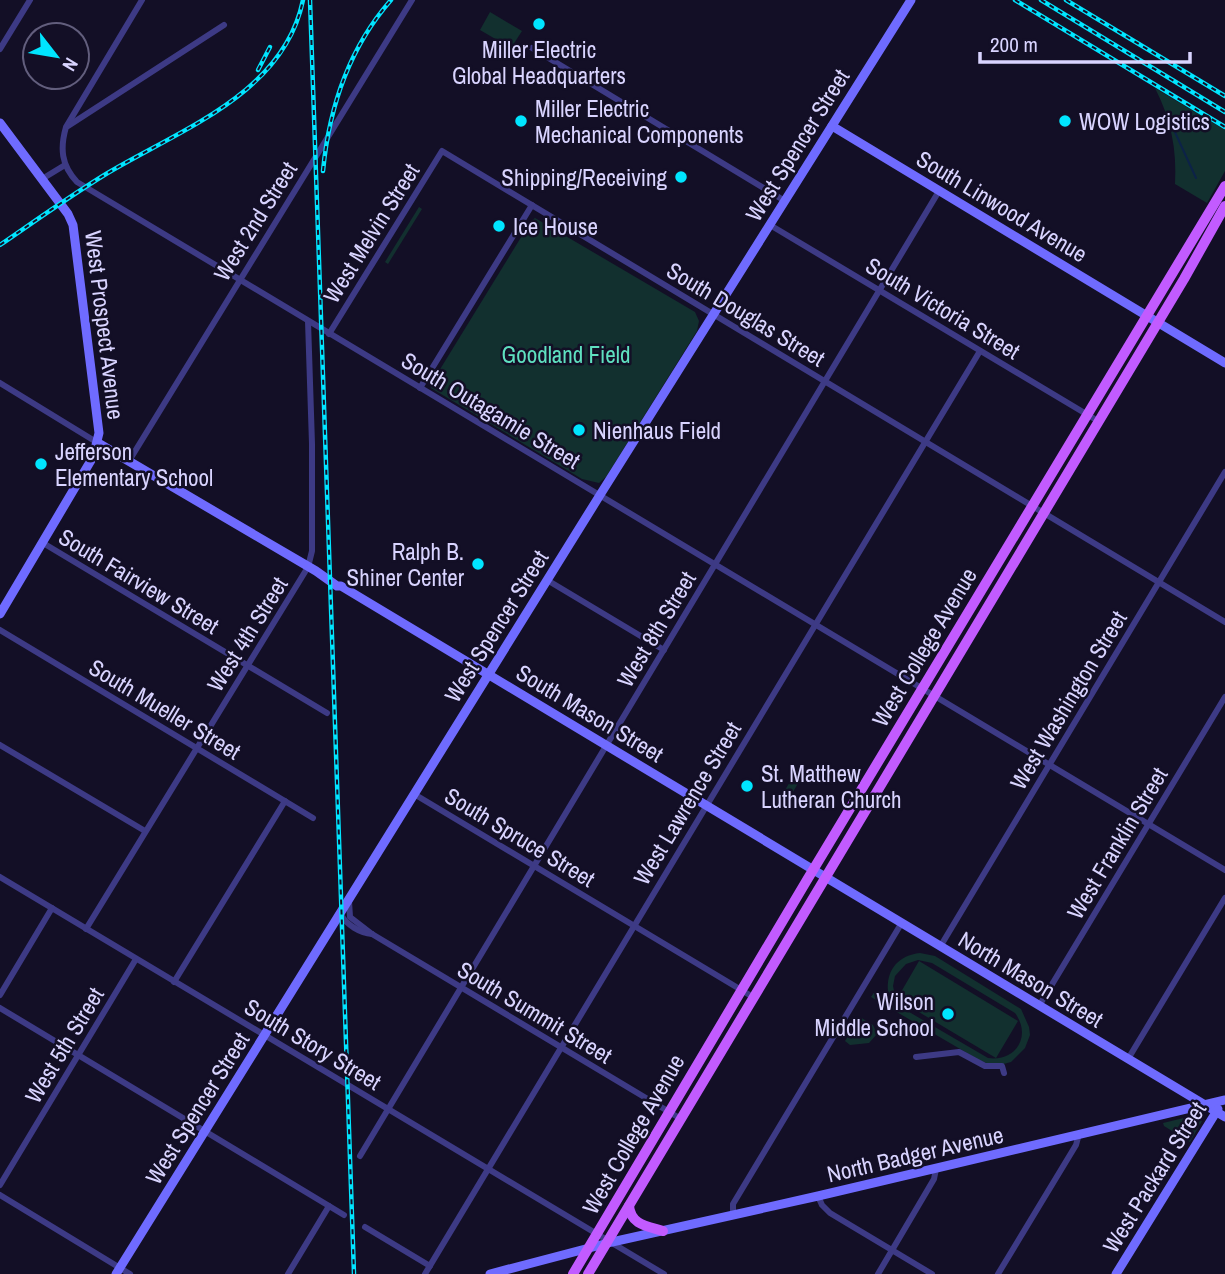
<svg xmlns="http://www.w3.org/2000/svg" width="1225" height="1274" font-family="'Archivo Narrow',sans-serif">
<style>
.green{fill:#12302f;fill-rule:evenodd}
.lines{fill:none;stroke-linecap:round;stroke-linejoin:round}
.stream{stroke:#0c2248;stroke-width:2}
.street{stroke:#3d3a85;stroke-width:6}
.secondary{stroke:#6f6bff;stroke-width:9}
.primary{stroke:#c25bff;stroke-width:10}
.rail-casing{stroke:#00e5ff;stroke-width:4.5}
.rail{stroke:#130f26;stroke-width:2;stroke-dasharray:5;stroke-linecap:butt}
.poi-dot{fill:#00e5ff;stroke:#130f26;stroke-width:2.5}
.labels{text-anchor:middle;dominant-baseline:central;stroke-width:5;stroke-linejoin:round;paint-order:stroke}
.poi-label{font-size:23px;fill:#d9d4ff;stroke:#130f26;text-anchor:start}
.street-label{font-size:23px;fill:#d9d4ff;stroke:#130f26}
.park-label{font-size:23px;fill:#5fe0c0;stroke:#130f26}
</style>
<rect width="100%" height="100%" fill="#130f26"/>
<g class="green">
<polygon points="490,12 522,31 511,48 480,30"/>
<path d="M 1155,88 L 1225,130 L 1225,171 L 1207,203 L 1175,184 C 1177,150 1171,119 1155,88 Z"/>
<polygon points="419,207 422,209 388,264 385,262"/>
<polygon points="535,218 695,312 699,321 697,331 606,477 599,483 582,479 431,388 431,384 531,221"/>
<polygon points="799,767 805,771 789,799 782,795"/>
<path d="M 920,953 L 935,956 L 1021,1009 L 1029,1027 L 1030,1035 L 1025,1048 L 1011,1062 L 1000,1065 L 991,1065 L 979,1060 L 871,997 L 875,991 L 889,999 C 884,975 894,956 920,953 ZM 918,960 L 932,963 L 1015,1013 C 1032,1036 1016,1062 988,1058 L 904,1009 L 896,1000 L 893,986 L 895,976 L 906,964 Z"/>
<polygon points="919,961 1018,1021 996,1058 897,999"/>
<polygon points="860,1017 873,1025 877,1034 869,1043 850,1045 845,1041"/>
<polygon points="1192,1116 1202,1121 1190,1142 1164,1126 1163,1123"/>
</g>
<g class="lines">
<polyline class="stream" points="1168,117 1196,178"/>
<g class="street">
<path d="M 142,0 L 66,127 C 60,148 61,165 77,182 L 1225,870"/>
<polyline points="532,48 785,201"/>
<polyline points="0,49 30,0"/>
<polyline points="68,126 224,25"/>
<polyline points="42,179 65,165"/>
<polyline points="770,225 1098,421"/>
<polyline points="329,334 442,151 1225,622"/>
<polyline points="0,383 98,443"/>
<polyline points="420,388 532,205"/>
<polyline points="129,461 412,0"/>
<polyline points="43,543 327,713"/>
<polyline points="547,580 664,650"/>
<polyline points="0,630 313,818"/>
<polyline points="0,745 145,831"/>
<polyline points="414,794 753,997"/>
<polyline points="0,877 664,1274"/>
<polyline points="349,901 350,917 372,934 681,1119"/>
<path d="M 341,915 C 347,925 360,933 372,934"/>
<polyline points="86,929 308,567 312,551 312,444 308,321"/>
<polyline points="940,947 1225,472"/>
<polyline points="174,982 285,801"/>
<polyline points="0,995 52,908"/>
<polyline points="1039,1006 1225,697"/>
<polyline points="0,1008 344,1215"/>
<polyline points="916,1057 959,1052 985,1066 1002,1066 1004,1073"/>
<polyline points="1128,1059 1225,898"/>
<polyline points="360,1156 939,191"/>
<polyline points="0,1185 136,959"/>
<polyline points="0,1195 130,1274"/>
<polyline points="818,1196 822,1205 830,1213 932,1274"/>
<polyline points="733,1216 733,1204 901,924"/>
<polyline points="365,1227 430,1266"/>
<polyline points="288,1274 329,1206"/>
<polyline points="425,1274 980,351"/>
<polyline points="878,1274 934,1179 936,1169"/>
<polyline points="998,1274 1076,1145 1079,1134"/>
</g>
<g class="secondary">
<polyline points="0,123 68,214 73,225 99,433 93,457 0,614"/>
<polyline points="832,126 1225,363"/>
<polyline points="98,443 316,571 337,586 341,586 1225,1117"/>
<polyline points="116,1274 600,495 911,0"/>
<polyline points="490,1274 612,1242 818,1196 1225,1100"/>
<polyline points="1116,1274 1218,1109"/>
</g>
<g class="primary">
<path d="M 629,1206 C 631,1225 647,1226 663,1231"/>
<polyline points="573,1274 807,880 1225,186"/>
<polyline points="588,1274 1184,279 1225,206"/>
</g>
<g class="rail-casing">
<g id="rail">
<polyline points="310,0 354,1274"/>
<polyline points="1015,0 1225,127"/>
<polyline points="1041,0 1225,112"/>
<polyline points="1066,0 1225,96"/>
<polyline points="258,70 270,47"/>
<path d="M 323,171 C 329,108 349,48 391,0"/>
<path d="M 0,245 C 35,221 70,196 106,174 C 179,130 284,94 303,0"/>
</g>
</g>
<use href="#rail" class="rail"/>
</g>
<g class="poi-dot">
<circle cx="539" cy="24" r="7"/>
<circle cx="521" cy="121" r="7"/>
<circle cx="1065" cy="121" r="7"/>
<circle cx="681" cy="177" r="7"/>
<circle cx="499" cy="226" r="7"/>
<circle cx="579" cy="430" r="7"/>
<circle cx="41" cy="464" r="7"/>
<circle cx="478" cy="564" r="7"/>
<circle cx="747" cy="786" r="7"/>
<circle cx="948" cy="1014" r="7"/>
</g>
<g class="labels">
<g class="poi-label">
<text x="539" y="49" text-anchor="middle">Miller Electric<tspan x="539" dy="26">Global Headquarters</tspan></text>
<text x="535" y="108">Miller Electric<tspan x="535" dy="26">Mechanical Components</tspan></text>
<text x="1079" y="121">WOW Logistics</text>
<text x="667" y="177" text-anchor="end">Shipping/Receiving</text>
<text x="513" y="226">Ice House</text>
<text x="593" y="430">Nienhaus Field</text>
<text x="55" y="451">Jefferson<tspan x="55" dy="26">Elementary School</tspan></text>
<text x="464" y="551" text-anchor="end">Ralph B.<tspan x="464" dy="26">Shiner Center</tspan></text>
<text x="761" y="773">St. Matthew<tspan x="761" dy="26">Lutheran Church</tspan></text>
<text x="934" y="1001" text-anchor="end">Wilson<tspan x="934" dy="26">Middle School</tspan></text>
</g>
<g class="street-label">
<text transform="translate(797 145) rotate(-58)">West Spencer Street</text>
<text transform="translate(1002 206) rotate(31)">South Linwood Avenue</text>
<text transform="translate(255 221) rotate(-58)">West 2nd Street</text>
<text transform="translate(371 233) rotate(-58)">West Melvin Street</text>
<text transform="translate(943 308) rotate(31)">South Victoria Street</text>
<text transform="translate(746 314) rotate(31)">South Douglas Street</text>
<text transform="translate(105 325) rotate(83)">West Prospect Avenue</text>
<text transform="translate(491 410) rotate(31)">South Outagamie Street</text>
<text transform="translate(139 581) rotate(31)">South Fairview Street</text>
<text transform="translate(496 626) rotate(-58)">West Spencer Street</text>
<text transform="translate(656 629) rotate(-59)">West 8th Street</text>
<text transform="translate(247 634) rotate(-58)">West 4th Street</text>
<text transform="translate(924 647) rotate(-59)">West College Avenue</text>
<text transform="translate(1068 700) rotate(-59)">West Washington Street</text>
<text transform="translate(165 709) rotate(31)">South Mueller Street</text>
<text transform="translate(590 713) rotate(31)">South Mason Street</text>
<text transform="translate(687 803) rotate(-59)">West Lawrence Street</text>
<text transform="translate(520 837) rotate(31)">South Spruce Street</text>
<text transform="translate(1117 843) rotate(-59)">West Franklin Street</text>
<text transform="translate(1031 979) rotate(31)">North Mason Street</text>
<text transform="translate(535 1012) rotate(31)">South Summit Street</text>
<text transform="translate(313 1044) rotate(31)">South Story Street</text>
<text transform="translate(64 1045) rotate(-59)">West 5th Street</text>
<text transform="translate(197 1108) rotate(-58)">West Spencer Street</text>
<text transform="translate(633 1134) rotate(-60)">West College Avenue</text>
<text transform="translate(915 1154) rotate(-13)">North Badger Avenue</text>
<text transform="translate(1154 1177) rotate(-58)">West Packard Street</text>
</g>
<g class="park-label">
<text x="566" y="354">Goodland Field</text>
</g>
</g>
<g transform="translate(56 56) rotate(121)"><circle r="33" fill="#130f26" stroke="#625e7d" stroke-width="2"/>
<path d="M0-5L12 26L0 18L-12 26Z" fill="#00e5ff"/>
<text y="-10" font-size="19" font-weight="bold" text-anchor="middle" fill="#d9d4ff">N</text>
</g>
<path d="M980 52v10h210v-10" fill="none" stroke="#d9d4ff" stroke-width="3.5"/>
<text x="990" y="52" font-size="21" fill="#d9d4ff" stroke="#130f26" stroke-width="5" paint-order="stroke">200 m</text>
</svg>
